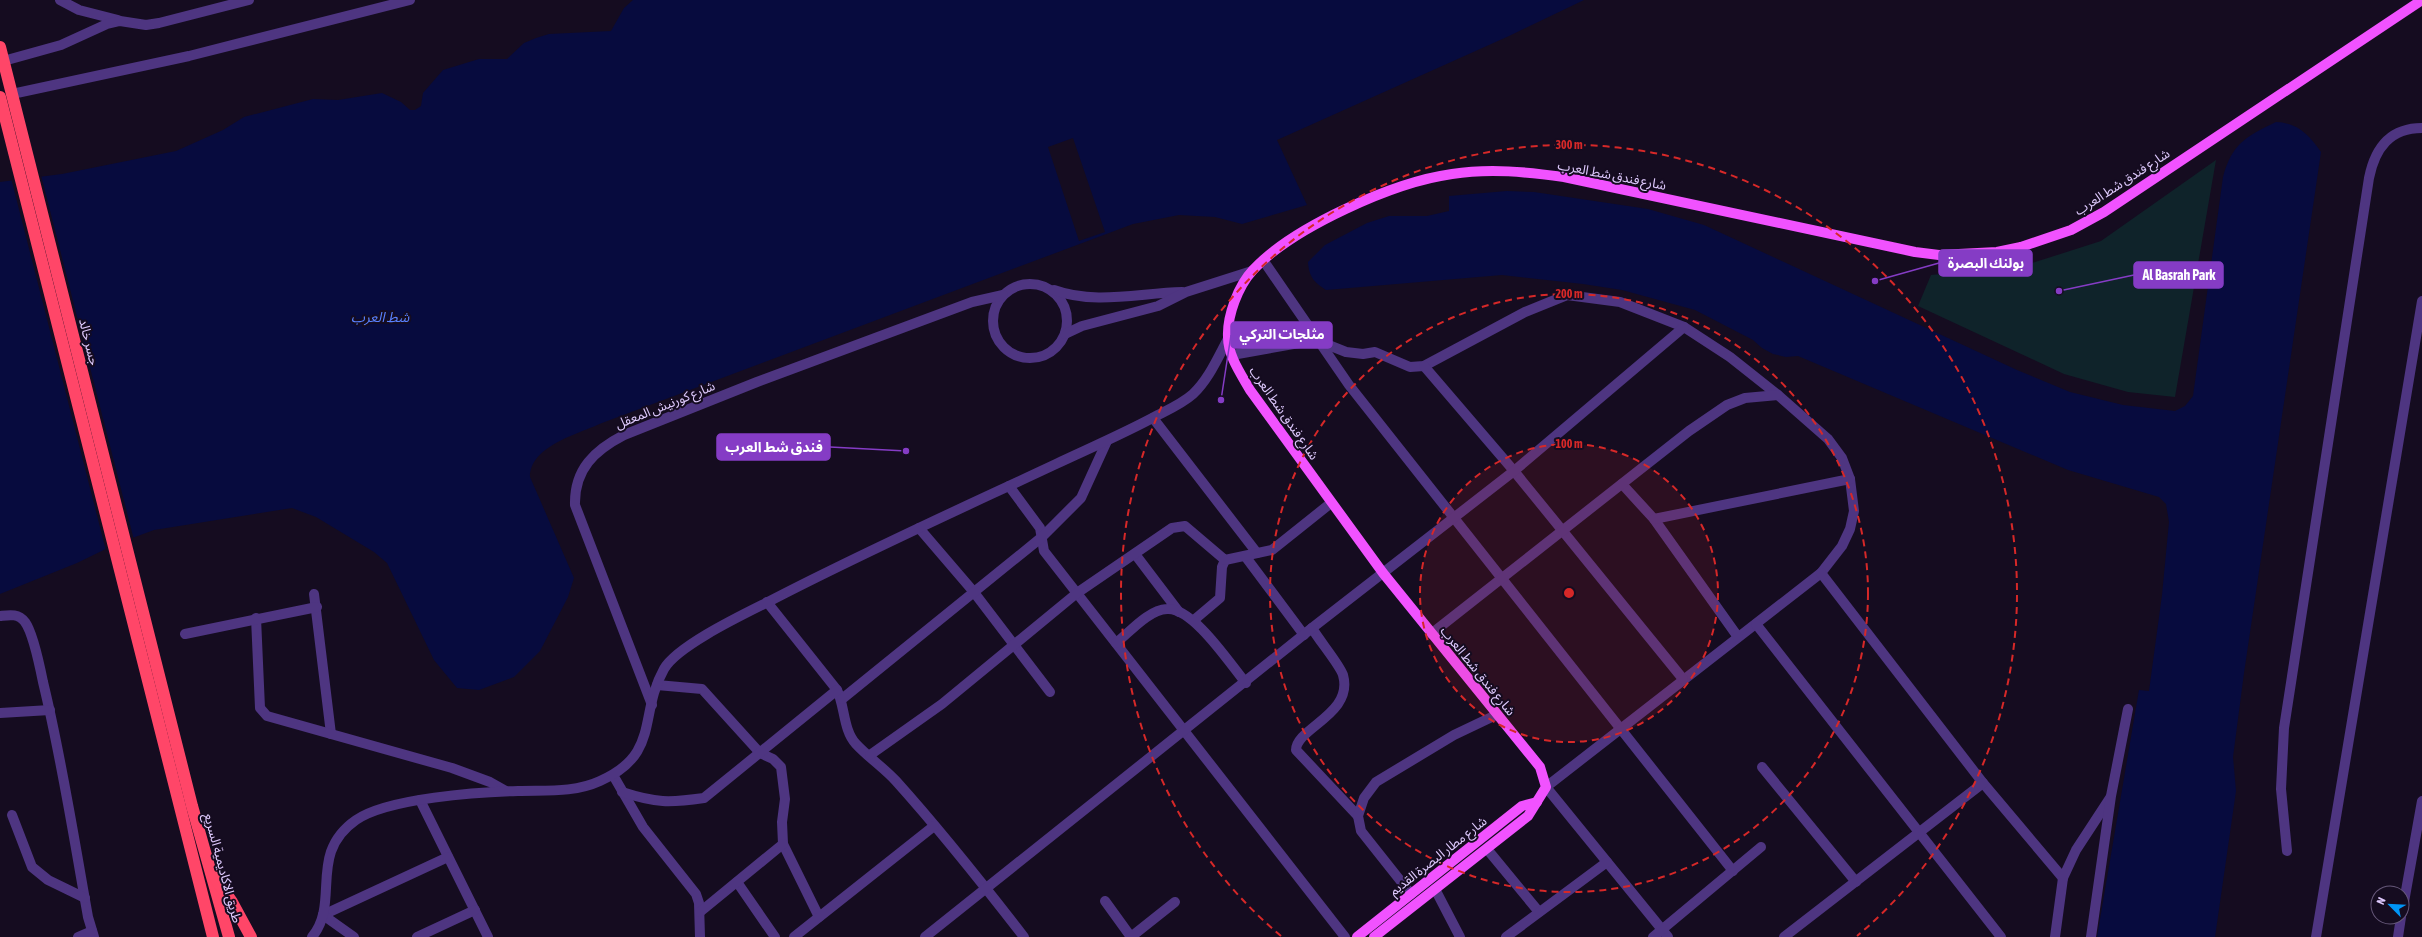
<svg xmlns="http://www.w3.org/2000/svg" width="2422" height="937" font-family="'Asap Condensed','Noto Sans Arabic',sans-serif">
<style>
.green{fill:#0f232a}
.water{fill:#070b3e}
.pier{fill:#150c20}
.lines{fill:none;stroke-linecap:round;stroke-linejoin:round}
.minor{stroke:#4e3581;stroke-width:10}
.major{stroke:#f152ff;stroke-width:10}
.highway{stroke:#ff4668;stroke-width:12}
.ring{fill:none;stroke:#d62828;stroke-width:2;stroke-dasharray:7 5}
.labels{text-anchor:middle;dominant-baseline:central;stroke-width:4;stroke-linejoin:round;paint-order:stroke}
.street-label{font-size:13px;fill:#e0cbff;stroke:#150c20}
.water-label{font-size:14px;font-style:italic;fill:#5981ff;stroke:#150c20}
.centre{fill:#d62828;stroke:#150c20;stroke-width:2}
.ring-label{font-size:12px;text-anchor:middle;font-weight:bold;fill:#d62828;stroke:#150c20;stroke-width:4;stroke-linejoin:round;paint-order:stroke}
.leader{fill:none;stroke:#853cc5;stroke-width:1.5}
.callout-dot{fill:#853cc5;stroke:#150c20;stroke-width:1.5}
.callout{fill:#853cc5;stroke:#853cc5;stroke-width:1.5}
.callout-label{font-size:14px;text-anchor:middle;font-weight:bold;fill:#fff}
</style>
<rect width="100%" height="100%" fill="#150c20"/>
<polygon class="green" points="2216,160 2175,397 2128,392 2064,374 1918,306 1931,275 2023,266 2101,241"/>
<g class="water">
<path d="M 633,0 L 1584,0 L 1509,36 L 1277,140 L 1307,205 L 1242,224 L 1215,217 L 1179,215 L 1133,224 L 602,423 C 578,434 530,446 530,477 L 574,578 L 568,597 L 540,651 L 514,677 L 479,690 L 457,688 L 434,660 L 387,563 L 374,552 L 316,517 L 292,508 L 154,530 L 116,544 L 77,563 L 0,594 L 0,182 L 62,174 L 176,151 L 223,130 L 244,117 L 313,99 L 338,100 L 382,93 L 401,102 L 410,110 L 415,110 L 421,106 L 423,93 L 443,70 L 479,59 L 507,59 L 524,43 L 536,38 L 549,34 L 611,31 L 624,8 Z"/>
<path d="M 2276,122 C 2298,123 2309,135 2321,152 L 2244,673 L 2233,757 L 2236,791 L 2215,937 L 2097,937 L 2139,690 L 2149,691 L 2162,595 L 2169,522 L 2166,504 L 2159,497 L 2068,470 L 1798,356 L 1786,357 L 1773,354 L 1762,348 L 1753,340 L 1695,310 L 1622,290 L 1583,284 L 1502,275 L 1326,290 C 1314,282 1309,277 1308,262 L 1325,245 L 1367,223 L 1389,216 L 1427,216 L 1449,211 L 1449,196 L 1507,191 L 1534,192 L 1648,209 L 1704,225 L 2017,370 L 2070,392 L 2123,405 L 2175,411 L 2185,406 L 2193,396 L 2223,177 C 2232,144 2245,137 2276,122 Z"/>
</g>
<g class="pier">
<polygon points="1073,138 1105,232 1079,241 1048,147"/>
<polygon points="41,175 134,540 106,551 11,178"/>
</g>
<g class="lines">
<g class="minor">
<polyline points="60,0 79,10 118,20"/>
<polyline points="0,62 61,45 107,24 120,21 146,25 159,23 249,0"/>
<polyline points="12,94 189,56 410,0"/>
<polyline points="1263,260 1349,385 1733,871"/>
<circle cx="1030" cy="321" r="37"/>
<path d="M 1054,290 C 1095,305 1139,293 1182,292"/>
<polyline points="1065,334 1082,326 1158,306 1186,292 1252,271"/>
<polyline points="1232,355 1316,340 1346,352 1363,354 1375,352 1410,367 1424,366 1525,312 1567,295 1620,302 1684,327 1730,357 1778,395 1828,439 1842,458 1850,479 1854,511 1850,529 1842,546 1821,573 1546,787 1668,937"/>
<polyline points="1424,366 1514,471 1683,679"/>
<polyline points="1153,418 1257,553"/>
<polyline points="1622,484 1654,519 1738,637"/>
<polyline points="1009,486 1040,528 1044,551 1345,937"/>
<polyline points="1654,519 1850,479"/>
<polyline points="919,528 973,591 1050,692"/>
<polyline points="1135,554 1179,612"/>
<polyline points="1245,556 1304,635"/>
<polyline points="1821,573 1983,783 2063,878"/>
<polyline points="314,594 331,734"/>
<path d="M 767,602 L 837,690 C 845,706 843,730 856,744 C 868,757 884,768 896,781 C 941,831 983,884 1024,937"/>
<path d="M 0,616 C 9,615 18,613 25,622 C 33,633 40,667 43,682 C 62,760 74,839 88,917 L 94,937"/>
<polyline points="256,618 260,708 267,716 452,768 490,782 506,791"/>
<polyline points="1194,620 1220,598 1222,567 1225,560"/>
<polyline points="1756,624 2001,937"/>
<path d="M 1312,628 C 1318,639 1340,665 1343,675 C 1354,714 1296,728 1296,750 L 1358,816"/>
<polyline points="185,634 317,607"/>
<polyline points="1431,634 1689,431 1727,405 1745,398 1778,395"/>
<path d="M 1116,643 C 1130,632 1148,610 1167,609 C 1193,607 1230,664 1246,683"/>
<polyline points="657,685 702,689 760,753 773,759 781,767 785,799 782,822 783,844 819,917"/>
<polyline points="842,699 1042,537 1081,498 1107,441"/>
<path d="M 652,705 L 575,505 C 574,469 595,450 624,435 L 757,382 L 972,302 L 1003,295"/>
<polyline points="0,713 50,710"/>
<polyline points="870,755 942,704 1077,593 1172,528 1185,526 1225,560 1272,550 1331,503"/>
<polyline points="1762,767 1856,882"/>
<polyline points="613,775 643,827 696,894 699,903 700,937"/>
<path d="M 622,792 C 656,803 669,803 704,798 L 837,690"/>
<polyline points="420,800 488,937"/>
<polyline points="12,815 32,867 48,880 85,898"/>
<polyline points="1487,849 1539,912"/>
<path d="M 2287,851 L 2281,789 L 2284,728 L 2369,178 C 2375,148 2390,128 2422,128"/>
<polyline points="737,882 775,937"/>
<polyline points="1435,889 1460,937"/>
<polyline points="1411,894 1361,831 1358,816 1364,798 1376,782 1454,735 1496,715"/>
<polyline points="1105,901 1131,937"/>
<polyline points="700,912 783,844"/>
<polyline points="2402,913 2422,801"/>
<polyline points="323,915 448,857"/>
<polyline points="323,915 354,937"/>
<polyline points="78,937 92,931"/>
<path d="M 312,937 C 341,902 307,854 356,820 C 388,798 479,792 518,791 C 545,790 574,793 600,781 C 661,754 638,715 664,669 C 677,646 742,615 768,602 C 862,553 960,509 1056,464 C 1090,448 1125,433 1158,415 C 1170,409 1183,403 1193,394 C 1209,379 1218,357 1228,339"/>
<polyline points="417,937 475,910"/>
<polyline points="794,937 934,826"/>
<polyline points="925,937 1312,628 1514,471 1684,327"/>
<polyline points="1131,937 1175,902"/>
<polyline points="1506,937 1607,862"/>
<polyline points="1653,937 1761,847"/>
<polyline points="1784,937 1983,783"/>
<polyline points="2055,937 2063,878 2076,850 2110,798"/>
<polyline points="2091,937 2111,796 2128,709"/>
<polyline points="2316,937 2422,301"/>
<polyline points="2398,937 2401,917"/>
</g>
<g class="major">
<polyline points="1357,937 1522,806 1537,802"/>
<path d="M 1374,937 L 1528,816 L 1546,787 L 1540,767 L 1383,573 L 1250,390 C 1241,374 1228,356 1228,337 C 1227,316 1238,286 1253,270 C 1293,227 1394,182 1452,174 C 1490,168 1527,172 1564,177 L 1915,252 L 1939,255 L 1997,252 L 2021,247 L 2071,230 L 2104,212 L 2422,0"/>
</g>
<g class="highway">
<polyline points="0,47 192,806 229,937"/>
<polyline points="0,97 213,937"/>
<polyline points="213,875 232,902 251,937"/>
</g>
</g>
<circle cx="1569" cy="593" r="149" fill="#d62828" fill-opacity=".12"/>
<g class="ring">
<circle cx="1569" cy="593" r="149"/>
<circle cx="1569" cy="593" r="299"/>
<path d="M1281 936A448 448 0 1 1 1857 936"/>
</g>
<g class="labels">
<g class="street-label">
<text transform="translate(1612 175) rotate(11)">شارع فندق شط العرب</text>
<text transform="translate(2122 182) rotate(-33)">شارع فندق شط العرب</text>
<text transform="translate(89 342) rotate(76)">جسر خالد</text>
<text transform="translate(665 405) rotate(-22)">شارع كورنيش المعقل</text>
<text transform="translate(1284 413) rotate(55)">شارع فندق شط العرب</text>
<text transform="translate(1478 671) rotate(51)">شارع فندق شط العرب</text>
<text transform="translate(1438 856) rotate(-38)">شارع مطار البصرة القديم</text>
<text transform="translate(223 868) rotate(75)">طريق الاكاديمية السريع</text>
</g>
<g class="water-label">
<text x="380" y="317">شط العرب</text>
</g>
</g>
<circle cx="1569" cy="593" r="6" class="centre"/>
<g class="ring-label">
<text x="1569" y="149">300 m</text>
<text x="1569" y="298">200 m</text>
<text x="1569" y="448">100 m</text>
</g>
<path class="leader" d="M1875 281L1939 263M2059 291L2134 275M1221 400L1231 335M906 451L830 447"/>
<g class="callout-dot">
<circle cx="1875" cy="281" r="4"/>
<circle cx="2059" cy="291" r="4"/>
<circle cx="1221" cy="400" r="4"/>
<circle cx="906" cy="451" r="4"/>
</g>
<g class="callout">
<rect x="1939" y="250" width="93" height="26" rx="4"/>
<rect x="2134" y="262" width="89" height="26" rx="4"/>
<rect x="1231" y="322" width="101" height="26" rx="4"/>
<rect x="717" y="434" width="113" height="26" rx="4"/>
</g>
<g class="callout-label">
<text x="1986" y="268">بولنك البصرة</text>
<text x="2179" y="280">Al Basrah Park</text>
<text x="1282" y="339">مثلجات التركي</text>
<text x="774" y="452">فندق شط العرب</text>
</g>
<g transform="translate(2390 905) rotate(294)"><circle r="19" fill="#150c20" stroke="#665879"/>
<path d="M0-3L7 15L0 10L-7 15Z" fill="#0095f6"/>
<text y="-6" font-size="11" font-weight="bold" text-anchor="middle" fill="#e0cbff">N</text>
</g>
</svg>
